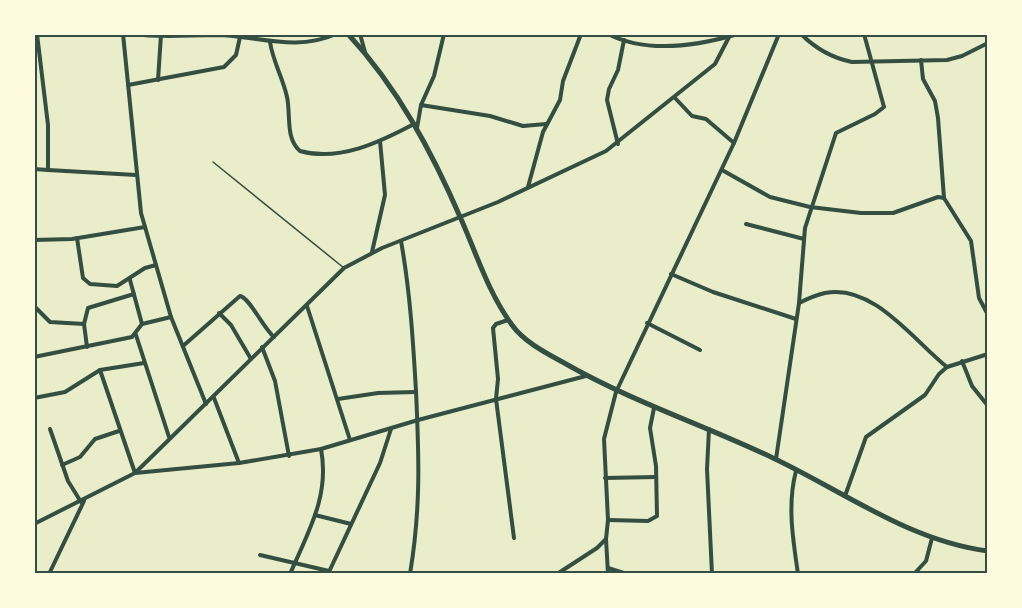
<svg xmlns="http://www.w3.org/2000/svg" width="1022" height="608" font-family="'PT Sans',sans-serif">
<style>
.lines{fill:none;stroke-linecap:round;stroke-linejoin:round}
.service{stroke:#344e41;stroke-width:1.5}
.minor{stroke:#344e41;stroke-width:4}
.secondary{stroke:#344e41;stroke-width:5}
.neatline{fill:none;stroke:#344e41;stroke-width:2}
</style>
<rect width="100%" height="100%" fill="#e9edc9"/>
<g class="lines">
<polyline class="service" points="213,162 344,268"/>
<g class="minor">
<polyline points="123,34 141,213 171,317 206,404"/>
<path d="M 133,34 C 161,38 188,35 217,35 C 258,36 296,52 336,34"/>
<polyline points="360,34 365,52"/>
<path d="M 608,34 C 647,54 697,46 738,34"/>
<path d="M 801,34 C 816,49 832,58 852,62 L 947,60 L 962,56 L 988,43"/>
<path d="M 270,42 C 273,62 283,78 287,97 C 291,115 285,138 300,151 C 339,162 380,142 414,124"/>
<polyline points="921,60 923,79 935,101 938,118 944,198"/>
<polyline points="158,80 161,35"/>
<polyline points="128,85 224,67 236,55 240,37"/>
<polyline points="675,98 692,116 706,119 734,143"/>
<polyline points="421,105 434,76 444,34"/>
<polyline points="417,128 421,105 490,116 523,126 546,124"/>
<polyline points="618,144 607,100 609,89 618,70 624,40"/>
<polyline points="34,169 48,170 48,125 37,34"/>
<polyline points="48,170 136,175"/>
<polyline points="722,170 770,197 810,207 861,213 893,213 938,197 944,198 971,241 979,298 988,315"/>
<polyline points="528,187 543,132 560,100 563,81 581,34"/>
<polyline points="746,224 804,239"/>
<polyline points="77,238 83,278 90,284 117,286 145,268 156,265"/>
<polyline points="34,240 72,239 145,227"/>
<path d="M 401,241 C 410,291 413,340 416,391 C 419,456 421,508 410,574"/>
<polyline points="372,252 385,195 380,141"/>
<polyline points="671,274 713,292 796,319"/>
<polyline points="130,280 142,324"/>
<path d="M 799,303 C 807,299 816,295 825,293 C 873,283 914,341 947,367"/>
<polyline points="34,306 50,322 84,324 87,347"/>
<polyline points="307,306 350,440"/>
<polyline points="219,313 231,325 251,359"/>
<polyline points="508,320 496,324 493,328 498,379 496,399 514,538"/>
<polyline points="647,323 700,350"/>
<polyline points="84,324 88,308 134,294"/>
<polyline points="136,335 169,437"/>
<path d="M 183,346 L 240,296 C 250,298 263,328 274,337"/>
<polyline points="262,347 275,381 289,456"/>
<polyline points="34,357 132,337 142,324 171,317"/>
<polyline points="962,361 972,386 988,406"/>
<polyline points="100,370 135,473 239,463 321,449 418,420 586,376"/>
<polyline points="34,398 65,392 100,370 144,363"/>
<polyline points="214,398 239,463"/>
<polyline points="338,399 378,393 416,392"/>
<polyline points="50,429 68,481 81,502"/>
<polyline points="709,429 707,469 712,574"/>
<polyline points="776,459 799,303 805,228 836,133 875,114 884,107 864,34"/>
<polyline points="62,465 80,457 95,439 119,431"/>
<path d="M 796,471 C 787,505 793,539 798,574"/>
<polyline points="605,478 656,477"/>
<polyline points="845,496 866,437 925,395 939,374 947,367 988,354"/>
<polyline points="315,515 351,524"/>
<polyline points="608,520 648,521 657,516 656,466 650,428 654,408"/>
<polyline points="34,524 135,473 344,268 382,248 498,202 606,151 715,64 729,37"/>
<polyline points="606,539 608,574"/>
<polyline points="260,555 329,571"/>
<polyline points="608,568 627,574"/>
<polyline points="49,574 84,501"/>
<path d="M 290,574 C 308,532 330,496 321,449"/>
<polyline points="328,574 380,463 391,429"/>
<polyline points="557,574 597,548 606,539 608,520 604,439 616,392 734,143 779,34"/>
<polyline points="914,574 926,561 932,538"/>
</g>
<path class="secondary" d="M 348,34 C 398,88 432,152 461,219 C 477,255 488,292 512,325 C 525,343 548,354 566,364 C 633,402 704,425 773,458 C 843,491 909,541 988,551"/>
</g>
<rect width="1022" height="608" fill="none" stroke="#fefae0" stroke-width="72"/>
<rect x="36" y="36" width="950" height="536" class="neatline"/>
</svg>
